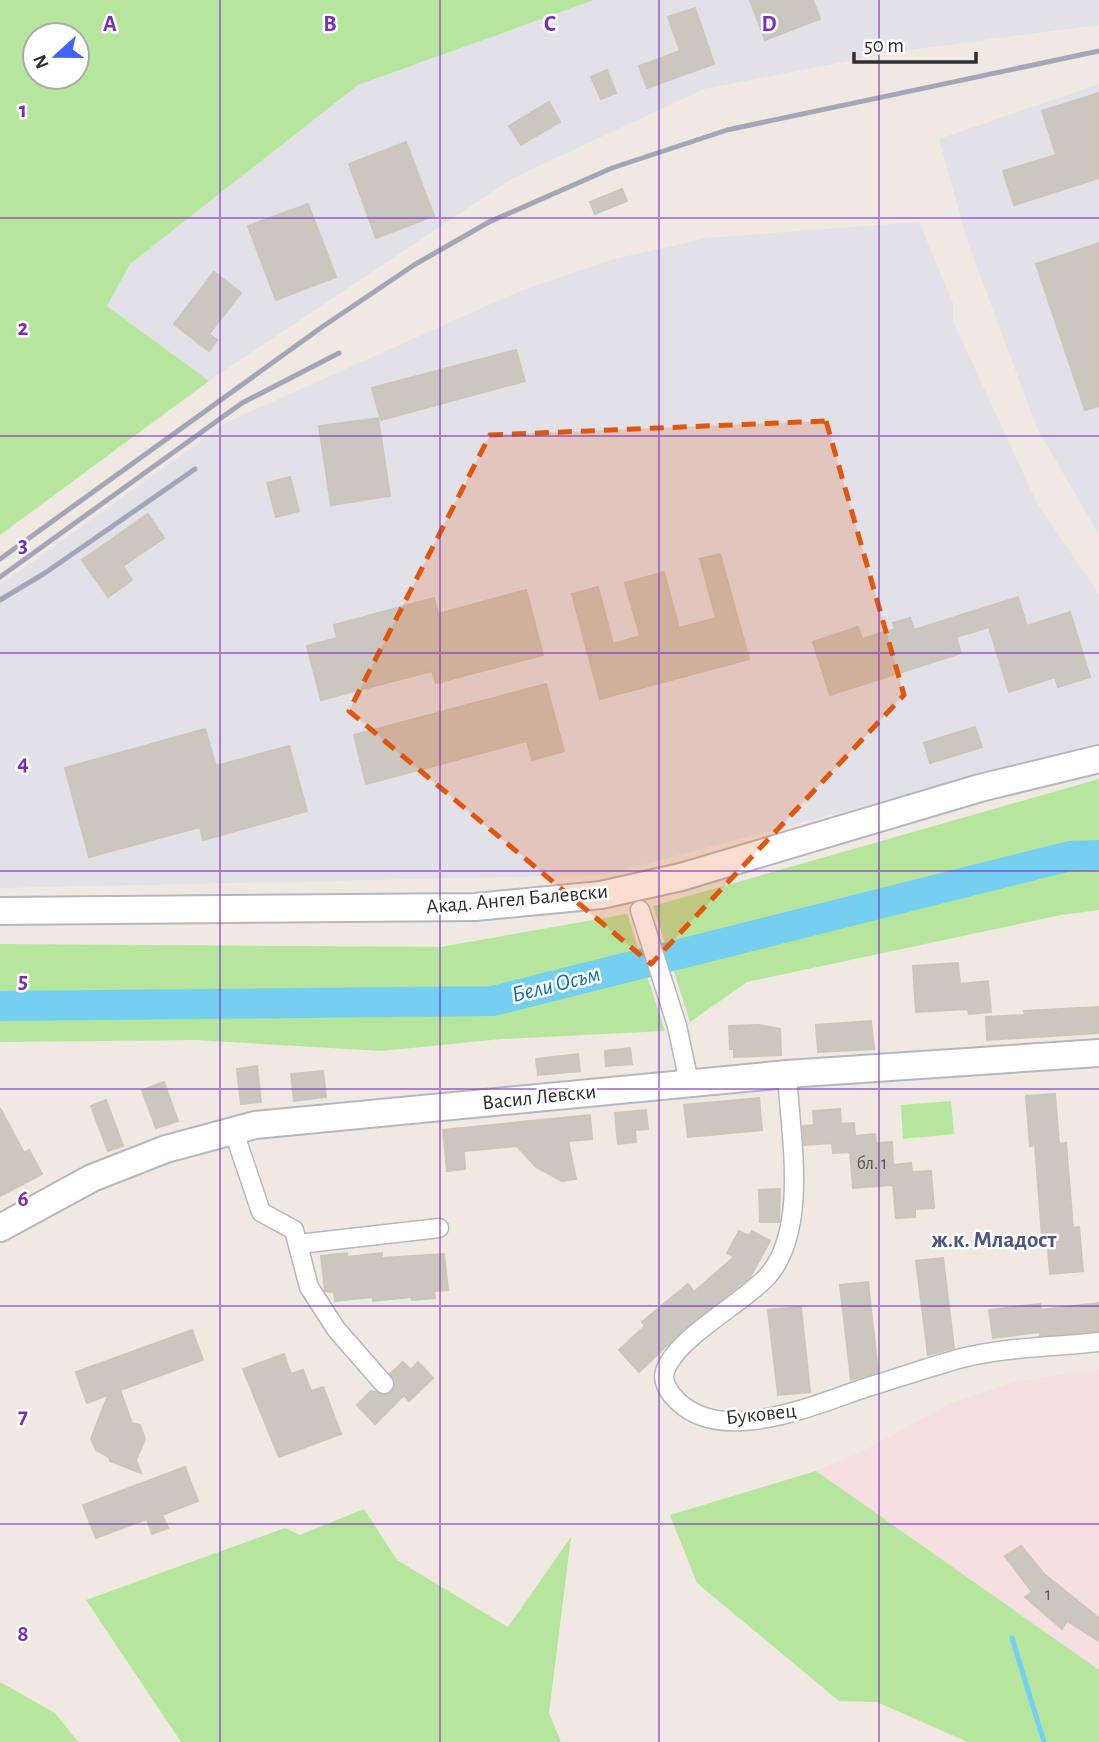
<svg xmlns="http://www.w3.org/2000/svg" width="1099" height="1742" font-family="'Alegreya Sans',sans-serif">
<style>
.industrial{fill:#e3e1e8}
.medical{fill:#f5dfe0}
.green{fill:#b6e59e;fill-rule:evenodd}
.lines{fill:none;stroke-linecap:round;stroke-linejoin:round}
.stream{stroke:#75cff0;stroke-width:5}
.river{stroke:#75cff0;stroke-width:30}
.building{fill:#cbc7bf;stroke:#cbc5ba;stroke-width:2}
.street-casing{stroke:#b4b7c1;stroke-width:21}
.secondary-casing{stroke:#b4b7c1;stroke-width:30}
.street{stroke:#fff;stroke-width:18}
.secondary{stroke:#fff;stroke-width:26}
.rail{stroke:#a3a6b8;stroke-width:5}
.marked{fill:#df570e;fill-opacity:0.2;stroke:#df570e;stroke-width:5;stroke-dasharray:14 9;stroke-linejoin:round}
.grid{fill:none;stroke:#7b2cbf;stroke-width:2;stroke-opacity:0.55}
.labels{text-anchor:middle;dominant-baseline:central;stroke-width:5;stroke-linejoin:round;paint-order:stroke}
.number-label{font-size:18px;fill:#555452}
.street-label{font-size:21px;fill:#2e2e2e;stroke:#fff}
.water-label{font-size:23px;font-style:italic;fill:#0d6fa3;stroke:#fff}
.neighbourhood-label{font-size:23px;font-weight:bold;fill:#4d5680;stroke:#fff}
.grid-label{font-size:23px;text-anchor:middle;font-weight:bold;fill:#7b2cbf;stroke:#fff;stroke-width:5;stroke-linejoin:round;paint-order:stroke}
</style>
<rect width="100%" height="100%" fill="#efe9e1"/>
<g class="industrial">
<polygon points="594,0 1099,0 1099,25 900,51 704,89 511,179 209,381 107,306 130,264 358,85"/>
<polygon points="1099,84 1099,535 1037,428 967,240 939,139"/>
<polygon points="919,222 953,303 953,321 1037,503 1099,594 1099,744 603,875 0,888 0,585 227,422 518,292 610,260 707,238"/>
</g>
<polygon class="medical" points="1099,1369 1099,1742 965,1742 877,1702 839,1701 697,1583 670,1516 816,1471 863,1451 949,1404 1014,1382"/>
<g class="green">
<path d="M 0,0 L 594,0 L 358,85 L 130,264 L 107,306 L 209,381 L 0,535 ZM 35,35 L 77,35 L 77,77 L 35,77 Z"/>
<polygon points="1099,779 1099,910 1061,915 747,982 690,1022 653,906"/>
<polygon points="627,914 665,1031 501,1039 382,1051 197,1040 0,1042 0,944 440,947"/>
<polygon points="951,1101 954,1134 903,1139 901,1105"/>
<polygon points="816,1471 1099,1670 1099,1742 968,1742 877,1702 839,1701 697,1583 670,1515"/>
<polygon points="364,1509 397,1560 508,1627 571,1537 549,1713 561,1742 181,1742 86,1600 285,1528 300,1535"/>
<polygon points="0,1682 55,1713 78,1742 0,1742"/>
</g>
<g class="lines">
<polyline class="stream" points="1012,1638 1044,1742"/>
<polyline class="river" points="0,1006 493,1001 1070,856 1099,855"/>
</g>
<g class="building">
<polygon points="750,0 813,0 820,19 765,40"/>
<polygon points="695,8 714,64 647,88 639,66 680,51 668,17"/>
<polygon points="607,70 616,93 601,99 591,77"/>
<polygon points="1099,93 1099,178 1014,205 1003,171 1056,155 1042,111"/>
<polygon points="549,102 560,122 521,145 509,126"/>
<polygon points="406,142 434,216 376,238 349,164"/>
<polygon points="622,189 627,201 595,214 590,202"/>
<polygon points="308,204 336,277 276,300 248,226"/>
<polygon points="1099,243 1099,406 1085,410 1036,264"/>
<polygon points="214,272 241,293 209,334 217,340 209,351 174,324"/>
<polygon points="516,350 525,381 381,420 372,388"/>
<polygon points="378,418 390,496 331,505 319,426"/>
<polygon points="290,477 299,511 276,517 267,483"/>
<polygon points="148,514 164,538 123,566 132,580 108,597 82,560"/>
<polygon points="720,554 749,659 600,699 572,594 598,587 613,644 640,636 625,583 664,572 679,628 716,618 700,559"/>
<polygon points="526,590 543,655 436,683 432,671 321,700 307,646 337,638 334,625 434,598 438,614"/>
<polygon points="1018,597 1027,626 1070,612 1090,677 1058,687 1055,677 1009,692 989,627 956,637 961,653 830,695 813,642 858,627 862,639 895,629 893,623 910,618 914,630"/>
<polygon points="546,684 564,751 532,760 527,741 366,784 354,735"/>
<polygon points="975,727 982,747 930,763 924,743"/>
<polygon points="205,729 216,766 289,746 307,811 203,840 200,827 89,857 65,768"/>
<polygon points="958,963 960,984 988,981 991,1012 969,1014 968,1009 916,1012 913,966"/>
<polygon points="1099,1007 1099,1033 987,1040 986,1017 1025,1015 1024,1011"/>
<polygon points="871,1021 874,1049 818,1052 816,1025"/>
<polygon points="759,1025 780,1029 781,1055 734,1057 734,1049 730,1049 729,1026"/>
<polygon points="630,1048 632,1064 606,1066 605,1051"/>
<polygon points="578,1054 580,1071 538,1075 536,1059"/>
<polygon points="257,1066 261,1102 241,1104 237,1069"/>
<polygon points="323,1071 326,1097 294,1101 291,1074"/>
<polygon points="164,1082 178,1121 156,1128 142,1090"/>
<polygon points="1055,1094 1059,1144 1066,1143 1073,1228 1079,1227 1083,1271 1050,1274 1047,1236 1042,1236 1035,1145 1030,1146 1026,1096"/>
<polygon points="759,1098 762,1130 688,1137 684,1105"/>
<polygon points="106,1100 123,1146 108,1151 91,1106"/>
<polygon points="0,1108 24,1153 29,1150 42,1174 0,1196"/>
<polygon points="840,1109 841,1124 854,1123 855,1136 875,1134 876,1143 892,1142 893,1165 911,1163 912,1172 931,1171 934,1208 915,1209 915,1217 896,1218 893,1185 853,1188 850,1152 833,1153 832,1143 804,1145 803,1126 814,1125 813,1111"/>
<polygon points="646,1110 648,1129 635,1130 636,1142 618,1144 615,1113"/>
<polygon points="590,1115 592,1139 568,1141 576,1179 562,1181 536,1167 517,1146 464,1151 465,1169 447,1171 443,1130"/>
<polygon points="780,1189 779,1222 760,1222 759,1190"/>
<polygon points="739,1231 749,1236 752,1231 770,1241 750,1277 684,1329 639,1372 619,1350 645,1326 642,1322 688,1284 694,1292 734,1257 727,1253"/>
<polygon points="347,1253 347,1257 382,1253 382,1258 444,1254 448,1290 434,1291 435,1298 412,1300 411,1297 373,1301 373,1297 335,1301 334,1292 325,1291 321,1256"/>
<polygon points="943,1258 954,1348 928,1355 916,1261"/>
<polygon points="868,1282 878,1372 851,1380 840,1285"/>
<polygon points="1099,1303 1099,1331 1040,1336 1040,1332 993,1338 989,1310 1040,1304 1041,1310"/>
<polygon points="801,1307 810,1392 778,1395 768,1310"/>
<polygon points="192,1330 203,1360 120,1390 132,1423 140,1425 145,1439 136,1460 141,1473 110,1461 109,1457 96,1450 91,1439 108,1395 87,1403 76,1372"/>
<polygon points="284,1354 291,1374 303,1370 311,1391 323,1387 341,1434 279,1457 243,1369"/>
<polygon points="403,1362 411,1370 418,1362 433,1378 409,1401 404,1395 375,1424 357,1405 371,1391 386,1395 392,1392 395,1382 390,1374"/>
<polygon points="185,1467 198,1501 162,1515 168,1528 152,1534 147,1519 96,1538 83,1505"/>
<polygon points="1021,1546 1044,1574 1099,1618 1099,1641 1067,1621 1062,1629 1025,1597 1032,1592 1005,1556"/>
</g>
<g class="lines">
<g class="street-casing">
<g id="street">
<polyline points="640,910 677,1026 689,1082"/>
<path d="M 787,1074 C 790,1133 810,1233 765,1279 C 739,1304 692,1330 672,1358 C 662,1372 661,1381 672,1395 C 717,1451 817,1403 871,1386 C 901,1377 932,1366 962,1358 C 1005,1347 1055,1347 1099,1342"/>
<polyline points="233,1129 261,1212 294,1230 309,1287 336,1329 384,1384"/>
<polyline points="299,1244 439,1228"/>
</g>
</g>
<g class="secondary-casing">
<g id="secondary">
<polyline points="0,911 475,907 601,895 681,877 980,788 1099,759"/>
<polyline points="0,1228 92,1178 166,1149 255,1125 787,1074 1099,1053"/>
</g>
</g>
<use href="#street" class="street"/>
<use href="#secondary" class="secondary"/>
<g class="rail">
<polyline points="0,559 322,327 414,265 489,222 612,168 727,130 1099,51"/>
<polyline points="0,577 242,403 339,353"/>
<polyline points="0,600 45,573 195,469"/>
</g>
</g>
<path class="marked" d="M 826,421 L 904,695 L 651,964 L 349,711 L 490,435 Z"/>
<path class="grid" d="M 220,0 L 220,1742M 440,0 L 440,1742M 659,0 L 659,1742M 879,0 L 879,1742M 0,218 L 1099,218M 0,436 L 1099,436M 0,653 L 1099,653M 0,871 L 1099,871M 0,1089 L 1099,1089M 0,1306 L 1099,1306M 0,1524 L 1099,1524"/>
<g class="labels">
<g class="number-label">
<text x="872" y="1164">бл. 1</text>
<text x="1048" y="1595">1</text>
</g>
<g class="street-label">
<text transform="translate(517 899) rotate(-5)">Акад. Ангел Балевски</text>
<text transform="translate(539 1097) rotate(-6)">Васил Левски</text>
<text transform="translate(761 1414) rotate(-6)">Буковец</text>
</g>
<g class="water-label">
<text transform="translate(556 985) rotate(-14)">Бели Осъм</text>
</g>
<g class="neighbourhood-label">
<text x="994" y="1240">ж.к. Младост</text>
</g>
</g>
<g class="grid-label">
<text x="110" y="31">A</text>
<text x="330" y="31">B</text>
<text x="550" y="31">C</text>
<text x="769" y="31">D</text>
<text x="23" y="117">1</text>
<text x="23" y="335">2</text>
<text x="23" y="552">3</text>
<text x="23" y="770">4</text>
<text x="23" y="988">5</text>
<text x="23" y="1206">6</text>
<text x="23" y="1423">7</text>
<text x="23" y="1641">8</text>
</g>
<g transform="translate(56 56) rotate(249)"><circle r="33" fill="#ffffff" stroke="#ababab" stroke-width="2"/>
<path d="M0-5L12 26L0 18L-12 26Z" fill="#4264fb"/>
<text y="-10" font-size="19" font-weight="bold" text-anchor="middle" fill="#2e2e2e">N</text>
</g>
<path d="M854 52v10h122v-10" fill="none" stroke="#2e2e2e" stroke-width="3.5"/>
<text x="864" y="52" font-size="21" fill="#2e2e2e" stroke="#ffffff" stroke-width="5" paint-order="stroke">50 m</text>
</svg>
